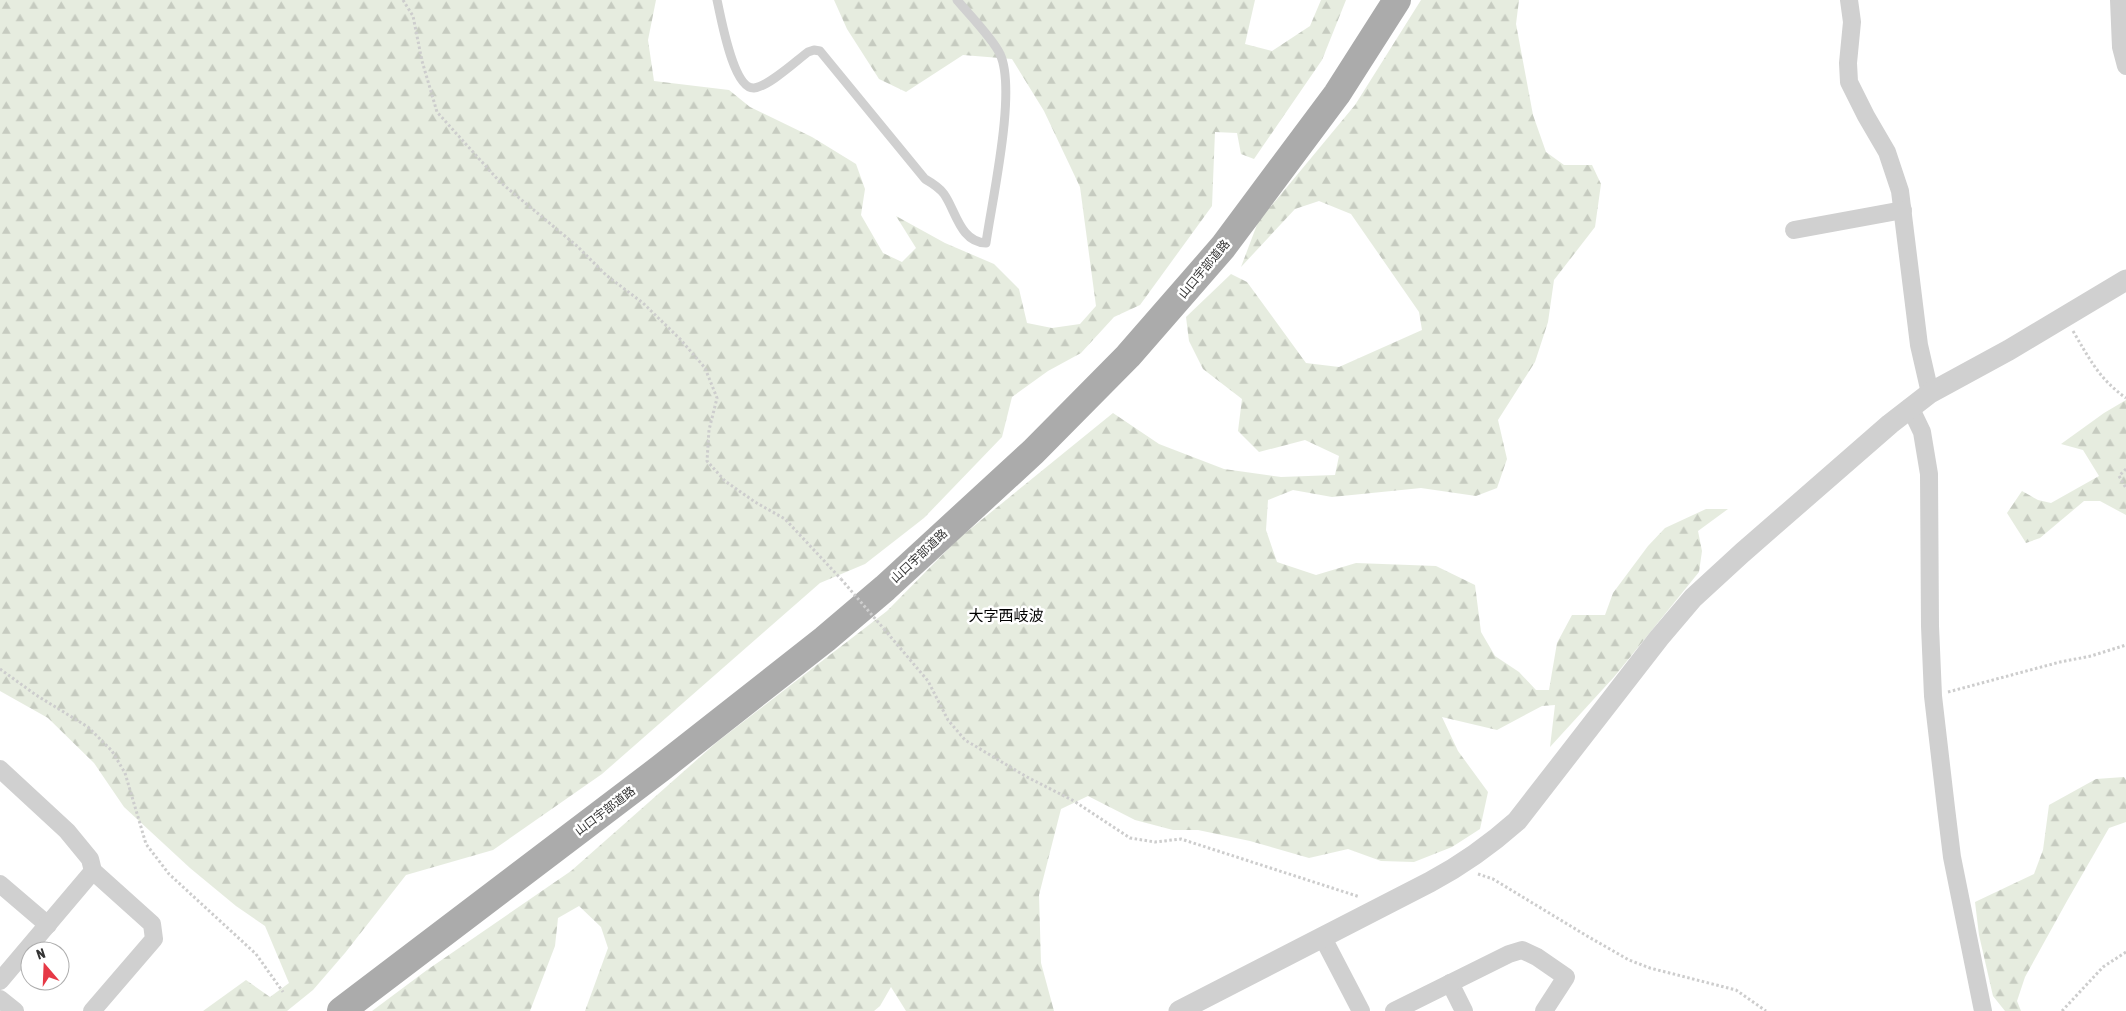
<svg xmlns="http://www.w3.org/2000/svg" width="2126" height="1011" font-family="'Asap Condensed','Noto Sans JP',sans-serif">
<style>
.forest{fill:url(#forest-firs)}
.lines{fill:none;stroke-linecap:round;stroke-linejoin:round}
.path{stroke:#cdcdcd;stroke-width:3;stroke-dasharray:2.5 2.5;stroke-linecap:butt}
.service{stroke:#d0d0d0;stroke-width:9}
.minor{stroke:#d0d0d0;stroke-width:18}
.tertiary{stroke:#d0d0d0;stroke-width:21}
.primary{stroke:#ababab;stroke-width:28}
.path-bridge{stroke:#cdcdcd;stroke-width:3;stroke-dasharray:2.5 2.5;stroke-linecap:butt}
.labels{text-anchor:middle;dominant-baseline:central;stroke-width:5;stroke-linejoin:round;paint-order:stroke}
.street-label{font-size:12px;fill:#333;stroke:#fff}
.quarter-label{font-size:15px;fill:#000;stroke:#fff}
</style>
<defs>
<pattern id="forest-firs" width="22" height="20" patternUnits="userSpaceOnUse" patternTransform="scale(1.25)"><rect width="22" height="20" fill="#e6ecdf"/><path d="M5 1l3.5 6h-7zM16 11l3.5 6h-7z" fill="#c6cbc0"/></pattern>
</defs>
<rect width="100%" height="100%" fill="#fff"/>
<g class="forest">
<polygon points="0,0 656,0 648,40 654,81 729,90 750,107 812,137 856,164 865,189 861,215 883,253 902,262 916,248 896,216 945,243 994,264 1019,289 1027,323 1052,328 1080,324 1096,306 1080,187 1044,111 1012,59 963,55 906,92 879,79 847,29 834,0 1255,0 1245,44 1272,51 1310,26 1321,0 1346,0 1322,60 1254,159 1241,154 1237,133 1215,132 1212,206 1140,305 1114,317 1081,353 1048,371 1012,397 1002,437 924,518 865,564 820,583 602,774 493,850 406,875 345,953 313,990 287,1011 203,1011 246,980 270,997 289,983 265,926 236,906 190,868 124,807 94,763 48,718 0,691"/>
<polygon points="1421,0 1519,0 1516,24 1533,115 1546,152 1564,165 1592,165 1601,184 1595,227 1554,280 1548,322 1535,362 1498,420 1507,459 1497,488 1476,496 1421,488 1332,497 1293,490 1268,500 1266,530 1277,562 1316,575 1356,563 1436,566 1475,585 1481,632 1495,656 1519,672 1536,690 1549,690 1557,643 1572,615 1605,615 1613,593 1648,546 1665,528 1706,509 1728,509 1698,531 1702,551 1699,572 1614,677 1550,747 1555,705 1542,706 1497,730 1442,717 1458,751 1488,792 1480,829 1452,847 1414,862 1381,861 1348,849 1309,858 1250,841 1198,830 1173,830 1135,820 1088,796 1061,809 1039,895 1041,963 1054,1011 906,1011 891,987 880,1006 874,1011 585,1011 608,948 601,927 579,906 558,918 555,946 530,1011 372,1011 427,970 571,871 717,742 887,611 958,539 1113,413 1159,444 1224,469 1281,477 1335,475 1339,456 1305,440 1259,452 1238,431 1242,399 1203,369 1189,341 1186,317 1231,274 1247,282 1306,363 1339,367 1422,330 1419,312 1351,214 1319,201 1295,209 1241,267 1258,222 1355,105"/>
<polygon points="2126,400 2126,515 2100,501 2084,501 2040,538 2026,543 2007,513 2022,491 2038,500 2051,503 2099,476 2083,450 2061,444 2104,413"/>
<polygon points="2124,777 2126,780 2126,822 2109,828 2067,901 2025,977 2017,1001 2021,1011 2005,1011 1993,996 1979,935 1975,902 2034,874 2043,850 2049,805 2096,779"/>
</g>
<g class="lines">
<g class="path">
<polyline points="403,0 413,16 422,61 437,112 500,182 577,246 606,275 643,303 681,340 705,368 717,398 709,430 707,461 725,481 755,502 785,519 841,579"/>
<path d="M 2073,331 C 2089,358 2099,379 2126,398"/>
<polyline points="2126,469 2119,476 2126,488"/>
<polyline points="884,629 928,681 948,720 965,740 1027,777 1074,801 1130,838 1155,842 1181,839 1360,897"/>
<polyline points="0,669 36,695 88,727 112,751 125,773 146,844 169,874 256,954 283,992"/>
<polyline points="1948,692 2060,662 2091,656 2126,645"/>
<polyline points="1478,874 1493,879 1587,936 1629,960 1650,968 1736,990 1766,1011"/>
<polyline points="2062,1011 2103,967 2126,952"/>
</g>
<path class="service" d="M 717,0 C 721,17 733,89 754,88 C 768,87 796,61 808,52 L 814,50 L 820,51 L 925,179 C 932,183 939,187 944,194 C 956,211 960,242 986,243 C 992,200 1017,90 1000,54 C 994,40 968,13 957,0"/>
<g class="minor">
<polyline points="1849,0 1852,22 1848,63 1849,82 1866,116 1887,152 1900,191 1919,345 1930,393"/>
<polyline points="2119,0 2121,47 2126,66"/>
<polyline points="1794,230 1903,210"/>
<polyline points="1910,407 1922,432 1929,474 1930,626 1933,696 1946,808 1952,857 1983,1011"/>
<polyline points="0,769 67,831 90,859 93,871 152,924 154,939 92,1011"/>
<polyline points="0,884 48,925"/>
<polyline points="1323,938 1361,1011"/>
<polyline points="0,981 93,871"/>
<polyline points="1450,983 1464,1011"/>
<polyline points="0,999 15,1011"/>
<polyline points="1394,1011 1509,954 1522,950 1537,957 1566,977 1544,1011"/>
</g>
<path class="tertiary" d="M 1179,1011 L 1430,882 C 1462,865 1490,845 1517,821 L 1659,638 L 1693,598 L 1742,553 L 1890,424 L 1930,393 L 2009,350 L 2126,280"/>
<polyline class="primary" points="341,1011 661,768 825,639 885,588 1033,452 1128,356 1223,247 1337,94 1397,0"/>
<polyline class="path-bridge" points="841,579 884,629"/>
</g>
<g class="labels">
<g class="street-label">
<text transform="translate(1204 269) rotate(-50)">山口宇部道路</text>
<text transform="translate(919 556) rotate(-43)">山口宇部道路</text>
<text transform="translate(605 811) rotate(-37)">山口宇部道路</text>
</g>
<g class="quarter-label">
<text x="1006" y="615">大字西岐波</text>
</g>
</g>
<g transform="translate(45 966) rotate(341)"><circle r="24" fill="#ffffff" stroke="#adadad"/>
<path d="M0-4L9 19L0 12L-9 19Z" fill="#e63946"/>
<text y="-8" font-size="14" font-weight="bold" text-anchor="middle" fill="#333333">N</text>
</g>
</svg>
